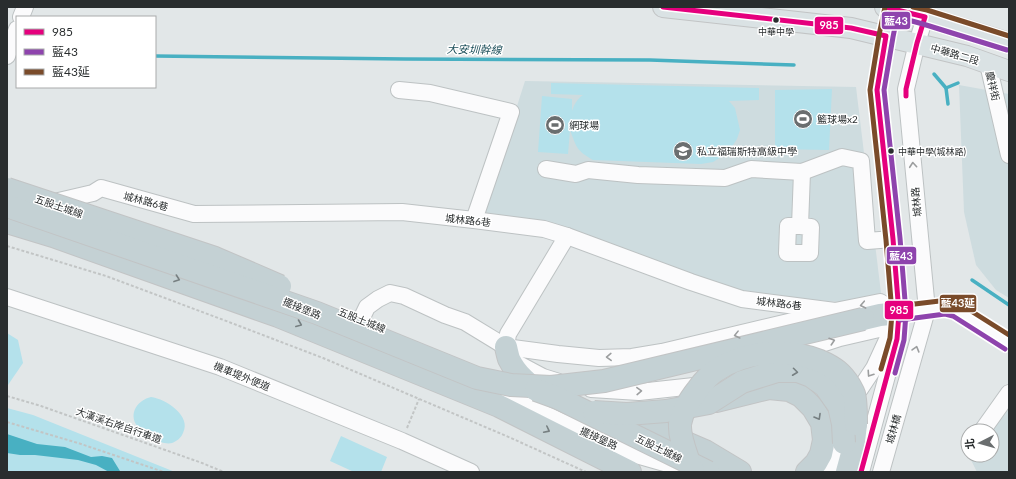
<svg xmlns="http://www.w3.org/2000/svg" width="1016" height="479" font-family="Lato,'Noto Sans TC',sans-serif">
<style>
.built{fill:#cedcdf}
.green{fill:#b4e1eb}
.water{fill:#48b0c2}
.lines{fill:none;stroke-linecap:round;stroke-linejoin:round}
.stream{stroke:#48b0c2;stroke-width:3.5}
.minor-casing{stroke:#bdc2c3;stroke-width:18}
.major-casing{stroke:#c2c4c5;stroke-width:22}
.highway-casing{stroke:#c2c4c5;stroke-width:24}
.path{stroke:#c2c5c5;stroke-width:2;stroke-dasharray:3 2;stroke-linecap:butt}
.minor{stroke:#fbfbfc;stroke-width:16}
.major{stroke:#dae2e4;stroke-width:20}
.highway{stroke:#c4d1d4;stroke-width:22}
.highway-bridge-casing{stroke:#c2c4c5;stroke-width:24;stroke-linecap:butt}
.highway-bridge{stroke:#c4d1d4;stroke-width:22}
.bus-1-casing{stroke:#fff;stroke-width:8}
.bus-2-casing{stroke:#fff;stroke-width:8}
.bus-3-casing{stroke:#fff;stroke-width:8}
.bus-1{stroke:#e5007d;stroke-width:5}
.bus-2{stroke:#8e44ad;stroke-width:5}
.bus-3{stroke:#7a4b2a;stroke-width:5}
.oneway{stroke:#9c9e9f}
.oneway2{stroke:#767f81}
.bus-dot{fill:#292d2e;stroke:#fff;stroke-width:1.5}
.labels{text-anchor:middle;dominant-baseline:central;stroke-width:3;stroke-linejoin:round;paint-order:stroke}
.bus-label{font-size:9px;fill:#292d2e;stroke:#fff}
.street-label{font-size:10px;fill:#292d2e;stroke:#fff}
.poi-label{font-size:10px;fill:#292d2e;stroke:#fff;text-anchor:start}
.water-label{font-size:11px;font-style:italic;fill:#1d4f5a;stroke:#fff}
.line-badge{stroke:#fff;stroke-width:1.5}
.badge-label{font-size:11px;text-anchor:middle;font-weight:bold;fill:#fff}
</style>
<rect width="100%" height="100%" fill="#e2e7e8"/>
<g class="built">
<polygon points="525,81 856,87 881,293 839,302 743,294 482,216"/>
<polygon points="959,85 1009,94 1009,298 996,290 976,265 964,212"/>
<polygon points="1009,406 1009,472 977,472 970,458 972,455 992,455 992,431 990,431"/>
</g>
<g class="green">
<path d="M 551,83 L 759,88 L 759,100 L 729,101 L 735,108 L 740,130 L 737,139 L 731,148 L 723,156 L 713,162 L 701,164 L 593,160 C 576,150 577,148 570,130 L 568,154 L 538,152 L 542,96 L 572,99 L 572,111 C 574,105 577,99 583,95 L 551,94 Z"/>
<polygon points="832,89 829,150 775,149 775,90"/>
<polygon points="7,333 18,340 23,363 8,385"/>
<path d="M 151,397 C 166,399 192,416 183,433 C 181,438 177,441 172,443 C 162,446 143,434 137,426 C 128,413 138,400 151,397 Z"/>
<polygon points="7,408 33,415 175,472 7,472"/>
<polygon points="341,436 387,457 381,472 354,472 330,461"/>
</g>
<polygon class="water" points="7,434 37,444 65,447 91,457 102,456 112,458 120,471 123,472 109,472 96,465 78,460 35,455 20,455 7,453"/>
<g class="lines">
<g class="stream">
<polyline points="155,56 405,59 650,60 794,65"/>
<polyline points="934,74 946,88 948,104"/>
<polyline points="946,88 958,83"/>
<polyline points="972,280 1009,305"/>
</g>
<g class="minor-casing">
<g id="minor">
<polyline points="21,17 25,7"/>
<polyline points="7,56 17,29"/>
<polyline points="988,64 1009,155"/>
<polyline points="399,90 430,93 511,112 474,220"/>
<polyline points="546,169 576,174 588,170 638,175 725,178 751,169 802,172 842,157 861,161 867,241 893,239"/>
<polyline points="50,203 93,193 101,188 194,214 402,212 474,220 544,229 567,236 691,282 742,299 835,311"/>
<polyline points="800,226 811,227 810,253 787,253 788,226 800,226 802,172"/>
<polyline points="7,297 220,367 402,441 471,472"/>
<polyline points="899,313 946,307 956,310 1009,343"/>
<polyline points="356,330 367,307 378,299 390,293 404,296 445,315 465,322 506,347 558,354 599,358 632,357 662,352 835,311 880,302 899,313"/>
<polyline points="506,347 508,334 567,236"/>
<polyline points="791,354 840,338 879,329 899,313"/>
<polyline points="513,361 543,377 559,382"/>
<polyline points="481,385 633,454 675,466 685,470"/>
<polyline points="591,389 639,392 694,386 765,362"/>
<polyline points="860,389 874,368 892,329"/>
<polyline points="982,431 1009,393"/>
<polyline points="831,472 834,453 841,429"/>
<polyline points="861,472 897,339 899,313 893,239 877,90 886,36 892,9"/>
<polyline points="881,472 927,310 906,89 917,43 925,17"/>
</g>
</g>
<g class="major-casing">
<g id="major">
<polyline points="663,7 851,28 967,56 1009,71"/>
<polyline points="885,7 925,17 1009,43"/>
</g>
</g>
<g class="highway-casing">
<g id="highway">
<polyline points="7,222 53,236 278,316 499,406 630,472"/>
<polyline points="863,319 880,315 899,313"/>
<path d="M 506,347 C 507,351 508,356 509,359 C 515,372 530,388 543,392"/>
<polyline points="716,401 769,388 789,390 801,396 813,408 822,423 824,440 821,454 816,463 807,472"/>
<polyline points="614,415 642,424 705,451 740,472"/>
<polyline points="847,472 853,450 856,424"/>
</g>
</g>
<g class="path">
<polyline points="7,246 106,276 221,319 323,358 511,438 586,472"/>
<polyline points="7,396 41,406 202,463 224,472"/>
<polyline points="7,422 78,443 164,472"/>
<polyline points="407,428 419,399"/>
</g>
<use href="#minor" class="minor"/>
<use href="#major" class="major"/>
<use href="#highway" class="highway"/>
<g class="highway-bridge-casing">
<g id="highway-bridge">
<polyline points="7,189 215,258 280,286"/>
<polyline points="7,206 317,313 477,378 511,385 551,387 604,381 863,319"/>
<polyline points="536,390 558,398 708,472"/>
<polyline points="594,412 627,414 666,411 709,403 742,382 777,371 798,371 811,376 825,386 839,406 843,424 844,443"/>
<path d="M 693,470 L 691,468 C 687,455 679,438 680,424 C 682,411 690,399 698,389 C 703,382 709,375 717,370 C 747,350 787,348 820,361 C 834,367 842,373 850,386 C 851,388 853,391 854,394 C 856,400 856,417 856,424"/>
</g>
</g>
<use href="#highway-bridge" class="highway-bridge"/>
<g class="bus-1-casing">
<g id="bus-1">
<polyline points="663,7 851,28 886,36 877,90 893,239 899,313 897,339 861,472"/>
<polyline points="885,7 925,17 917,43 906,89 906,96"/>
</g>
</g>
<g class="bus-2-casing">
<g id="bus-2">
<polyline points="900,320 945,314 953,316 1005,349"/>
<polyline points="895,373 904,340 906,313 900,238 884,90 893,37 897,17 923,24 1007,50"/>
</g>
</g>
<g class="bus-3-casing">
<g id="bus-3">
<polyline points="913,7 927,10 1009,36"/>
<polyline points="898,306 948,300 960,304 1009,335"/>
<polyline points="881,369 890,338 892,313 886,240 870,90 879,35 885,7"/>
</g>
</g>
<use href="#bus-1" class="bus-1"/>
<use href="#bus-2" class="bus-2"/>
<use href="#bus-3" class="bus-3"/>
</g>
<defs><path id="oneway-chevron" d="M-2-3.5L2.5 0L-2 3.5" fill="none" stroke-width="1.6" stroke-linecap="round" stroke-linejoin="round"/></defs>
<g class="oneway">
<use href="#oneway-chevron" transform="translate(913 165) rotate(-95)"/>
<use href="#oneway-chevron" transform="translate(863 305) rotate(169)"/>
<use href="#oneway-chevron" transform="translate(737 335) rotate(166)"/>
<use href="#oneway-chevron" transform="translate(832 341) rotate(-18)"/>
<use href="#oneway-chevron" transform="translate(916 349) rotate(-74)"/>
<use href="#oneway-chevron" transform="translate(609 357) rotate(178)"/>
<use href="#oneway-chevron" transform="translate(870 374) rotate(124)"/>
<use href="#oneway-chevron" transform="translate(639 391) rotate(-2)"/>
</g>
<g class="oneway2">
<use href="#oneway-chevron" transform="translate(177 279) rotate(20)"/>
<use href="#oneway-chevron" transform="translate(299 324) rotate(22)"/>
<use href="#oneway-chevron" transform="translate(795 372) rotate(7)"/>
<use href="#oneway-chevron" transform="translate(818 417) rotate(60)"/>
<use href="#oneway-chevron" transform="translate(547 430) rotate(27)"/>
</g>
<defs>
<g id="stadium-disc" transform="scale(1)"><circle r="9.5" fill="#6a6e6f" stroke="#fff"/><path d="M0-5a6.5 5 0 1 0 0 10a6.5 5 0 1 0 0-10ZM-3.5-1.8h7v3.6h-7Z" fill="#fff"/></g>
<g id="school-disc" transform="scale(1)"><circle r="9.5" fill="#6a6e6f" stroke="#fff"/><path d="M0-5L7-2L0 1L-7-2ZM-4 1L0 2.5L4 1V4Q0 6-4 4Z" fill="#fff"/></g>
</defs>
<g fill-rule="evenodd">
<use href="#stadium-disc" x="803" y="119"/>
<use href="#stadium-disc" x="555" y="125"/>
<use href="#school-disc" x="683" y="151"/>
</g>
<g class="bus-dot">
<circle cx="776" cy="20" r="3.5"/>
<circle cx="891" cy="151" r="3.5"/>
</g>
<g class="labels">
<g class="bus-label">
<text x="776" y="31">中華中學</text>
<text x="898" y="151" text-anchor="start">中華中學(城林路)</text>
</g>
<g class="street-label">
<text transform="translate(955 54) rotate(16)">中華路二段</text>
<text transform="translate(993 86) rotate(77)">慶祥街</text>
<text transform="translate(146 201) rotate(15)">城林路6巷</text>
<text transform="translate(916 202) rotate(-95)">城林路</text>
<text transform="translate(59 206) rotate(19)">五股土城線</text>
<text transform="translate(468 220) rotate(6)">城林路6巷</text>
<text transform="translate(779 303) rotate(7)">城林路6巷</text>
<text transform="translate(302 308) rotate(22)">擺接堡路</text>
<text transform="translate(362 320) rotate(22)">五股土城線</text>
<text transform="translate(242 376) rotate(22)">機車堤外便道</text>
<text transform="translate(119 425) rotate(19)">大漢溪右岸自行車道</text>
<text transform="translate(893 429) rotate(-74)">城林橋</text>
<text transform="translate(599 438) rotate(24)">擺接堡路</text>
<text transform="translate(659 448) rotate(26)">五股土城線</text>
</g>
<g class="poi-label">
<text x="817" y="119">籃球場x2</text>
<text x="569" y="125">網球場</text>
<text x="697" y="151">私立福瑞斯特高級中學</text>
</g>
<g class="water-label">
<text transform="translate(474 49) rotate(1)">大安圳幹線</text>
</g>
</g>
<g class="line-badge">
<rect x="881" y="11" width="30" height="19" rx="4" fill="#8e44ad"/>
<rect x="814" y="16" width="30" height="19" rx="4" fill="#e5007d"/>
<rect x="886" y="246" width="31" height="19" rx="4" fill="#8e44ad"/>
<rect x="939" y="294" width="38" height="19" rx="4" fill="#7a4b2a"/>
<rect x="884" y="300" width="30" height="20" rx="4" fill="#e5007d"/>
</g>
<g class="badge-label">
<text x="896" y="25">藍43</text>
<text x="829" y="29">985</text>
<text x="901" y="260">藍43</text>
<text x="958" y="307">藍43延</text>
<text x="899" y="314">985</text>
</g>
<rect width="1016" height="479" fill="none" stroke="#292d2e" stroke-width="16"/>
<rect x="16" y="16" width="140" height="72" fill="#ffffff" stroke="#a9abab"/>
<rect x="24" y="29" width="20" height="6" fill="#e5007d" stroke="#a9abab"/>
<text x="52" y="36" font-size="12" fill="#292d2e">985</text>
<rect x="24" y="49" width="20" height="6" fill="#8e44ad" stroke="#a9abab"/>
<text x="52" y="56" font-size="12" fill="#292d2e">藍43</text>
<rect x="24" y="69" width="20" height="6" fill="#7a4b2a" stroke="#a9abab"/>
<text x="52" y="76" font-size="12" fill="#292d2e">藍43延</text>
<g transform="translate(980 443) rotate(264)"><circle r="19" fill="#ffffff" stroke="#a9abab"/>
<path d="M0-3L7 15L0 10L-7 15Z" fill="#6a6e6f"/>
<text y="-6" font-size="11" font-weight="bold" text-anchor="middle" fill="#292d2e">北</text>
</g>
</svg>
